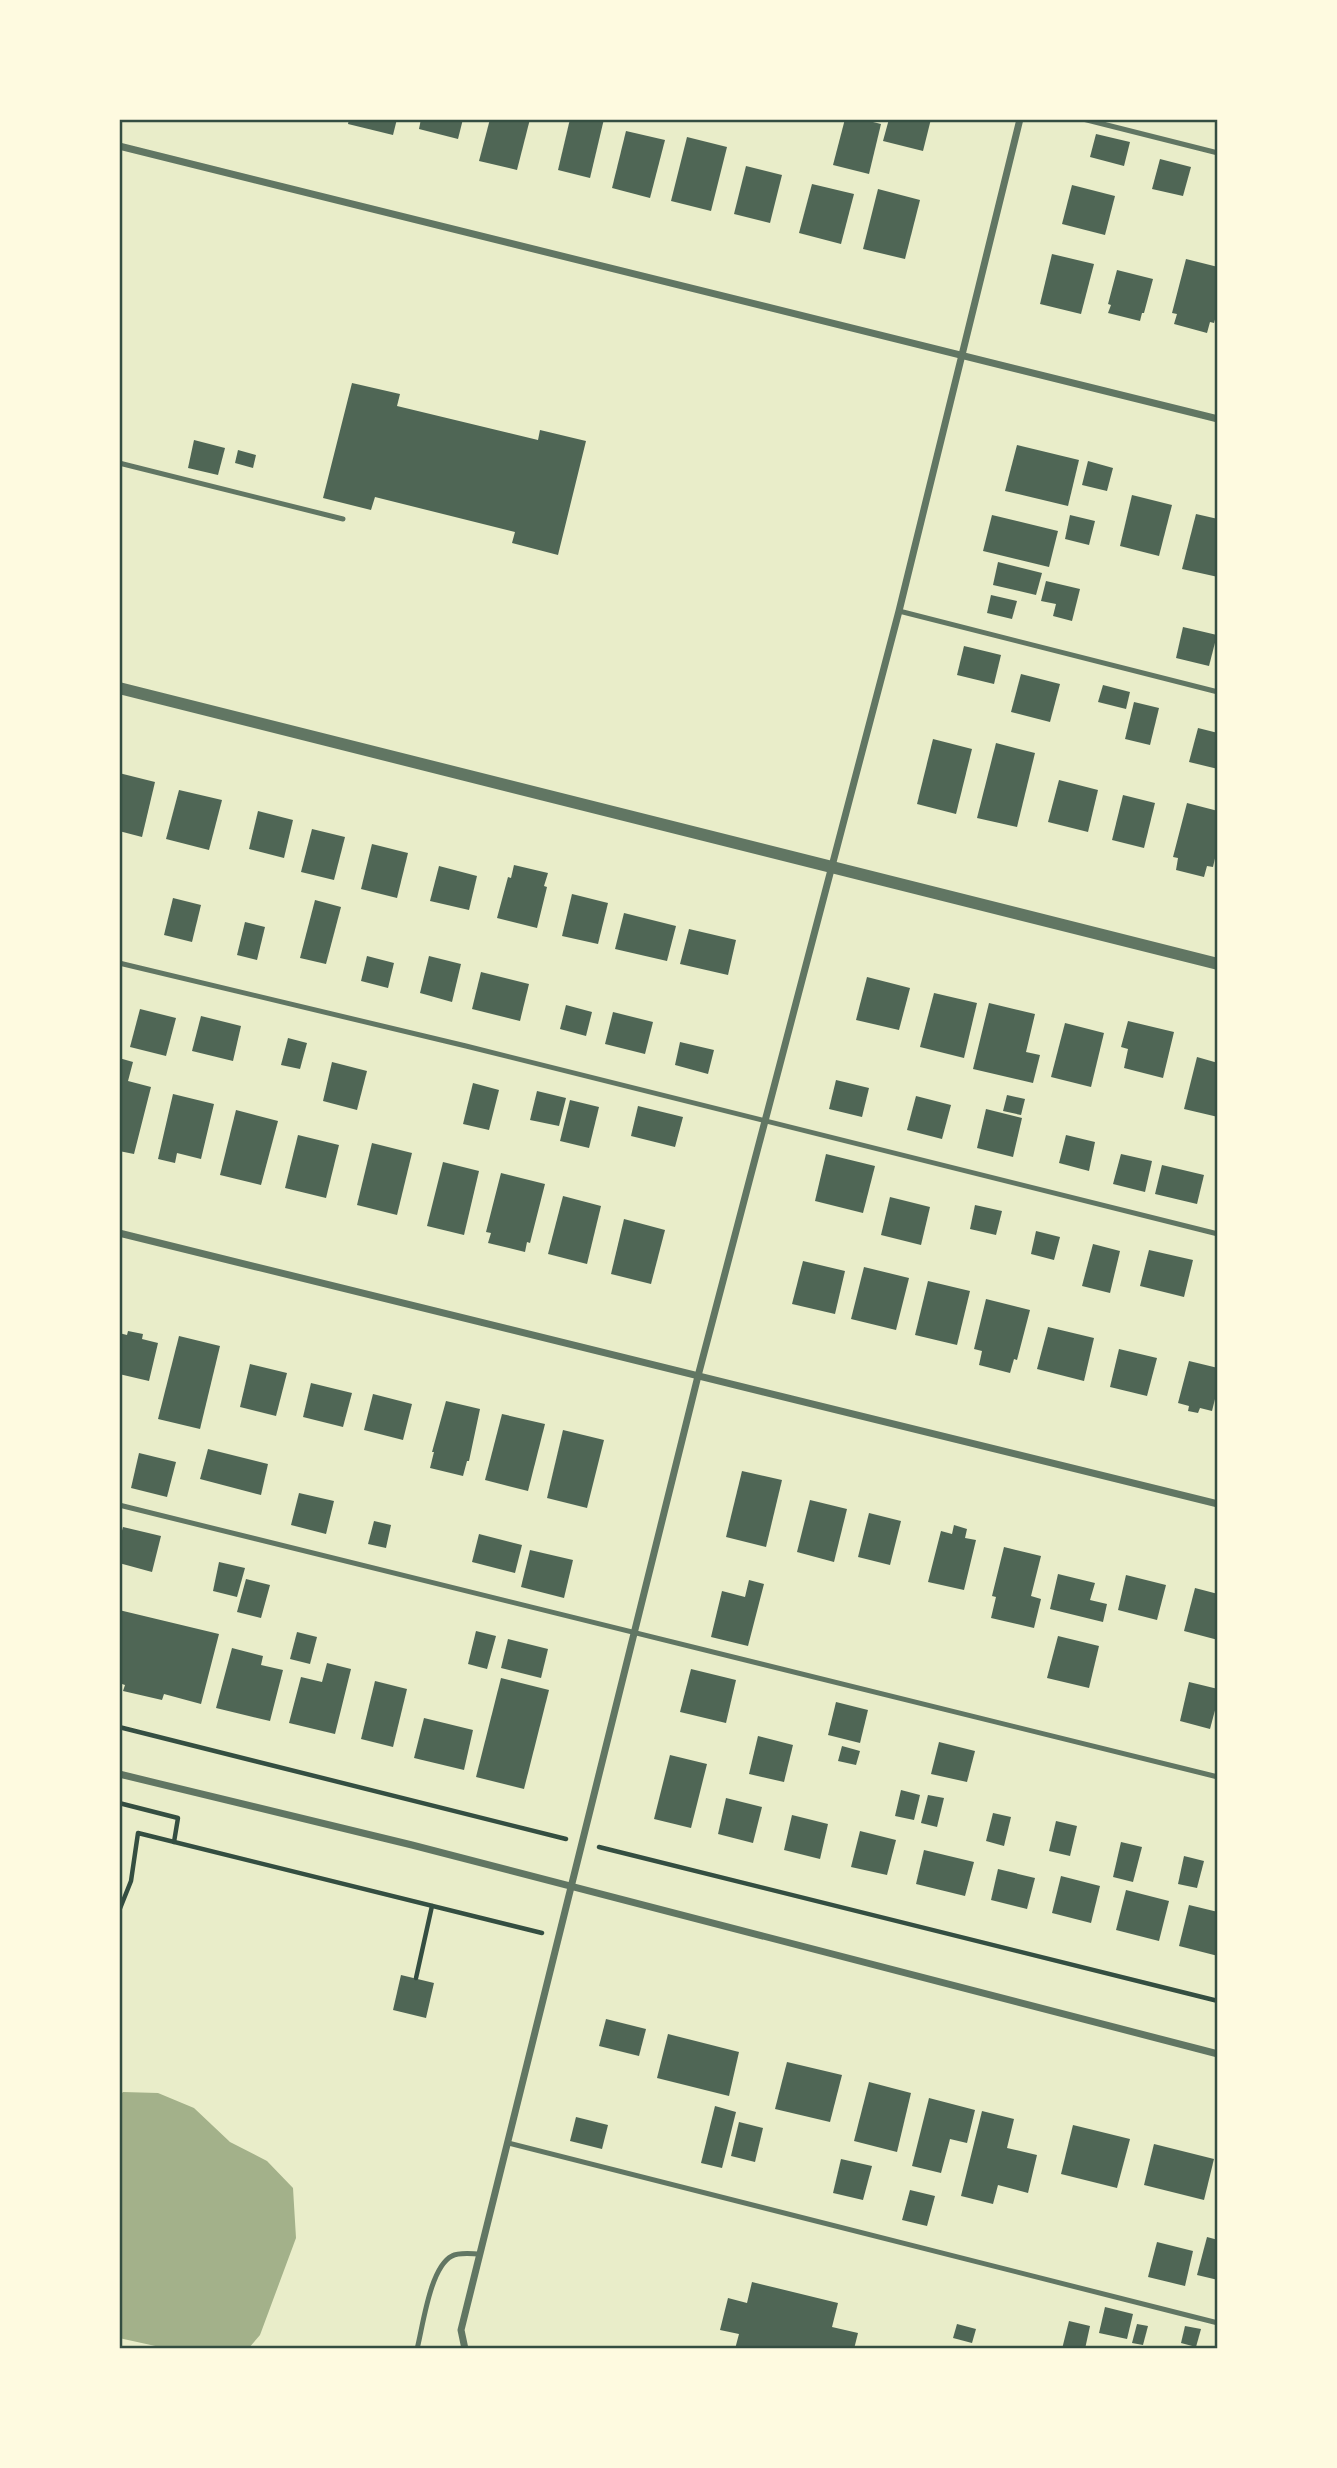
<svg xmlns="http://www.w3.org/2000/svg" width="1337" height="2468" font-family="'Public Sans',sans-serif">
<style>
.water{fill:#a3b18a}
.building{fill:#4f6655}
.lines{fill:none;stroke-linecap:round;stroke-linejoin:round}
.path{stroke:#344e41;stroke-width:4.5}
.service{stroke:#617663;stroke-width:5}
.minor{stroke:#617663;stroke-width:7}
.tertiary{stroke:#617663;stroke-width:12}
.neatline{fill:none;stroke:#344e41;stroke-width:2.5}
</style>
<rect width="100%" height="100%" fill="#e9edc9"/>
<polygon class="water" points="123,2092 158,2093 194,2108 230,2142 267,2161 293,2188 296,2238 260,2335 248,2349 169,2349 119,2338 119,2096"/>
<g class="building">
<polygon points="349,119 397,119 393,135 348,124"/>
<polygon points="421,119 463,119 458,139 419,129"/>
<polygon points="490,119 530,119 517,170 479,161"/>
<polygon points="570,119 604,119 590,178 558,170"/>
<polygon points="845,119 861,119 881,124 869,174 833,165"/>
<polygon points="889,119 931,119 923,151 883,141"/>
<polygon points="626,131 665,140 650,198 612,188"/>
<polygon points="1096,134 1130,142 1124,166 1090,157"/>
<polygon points="687,137 727,147 711,211 671,201"/>
<polygon points="1160,159 1191,167 1183,196 1152,189"/>
<polygon points="746,166 782,175 770,223 734,214"/>
<polygon points="812,184 854,194 841,244 799,233"/>
<polygon points="1072,185 1115,196 1105,235 1062,224"/>
<polygon points="878,189 920,200 905,259 863,249"/>
<polygon points="1052,254 1094,264 1081,314 1040,304"/>
<polygon points="1186,259 1218,267 1218,309 1214,323 1210,322 1207,333 1174,324 1177,314 1172,313"/>
<polygon points="1117,270 1153,279 1144,313 1142,313 1140,321 1108,313 1111,305 1108,304"/>
<polygon points="352,383 400,394 397,406 538,440 540,430 586,441 558,555 512,543 515,532 375,497 371,510 323,498"/>
<polygon points="194,440 225,448 218,475 188,468"/>
<polygon points="1017,445 1079,460 1068,506 1005,491"/>
<polygon points="238,450 256,455 253,468 235,463"/>
<polygon points="1088,461 1113,468 1107,491 1082,485"/>
<polygon points="1132,495 1172,505 1159,556 1120,546"/>
<polygon points="1196,514 1218,519 1218,577 1182,569"/>
<polygon points="992,515 1058,531 1049,567 983,551"/>
<polygon points="1070,515 1095,521 1089,545 1065,539"/>
<polygon points="998,562 1042,573 1036,595 993,585"/>
<polygon points="1046,581 1080,589 1072,621 1053,616 1056,604 1041,601"/>
<polygon points="991,595 1017,601 1012,619 987,613"/>
<polygon points="1183,627 1217,635 1209,666 1176,658"/>
<polygon points="964,646 1001,655 994,684 957,675"/>
<polygon points="1021,674 1060,684 1050,722 1011,712"/>
<polygon points="1103,685 1130,692 1126,709 1098,702"/>
<polygon points="1134,702 1159,708 1150,745 1125,739"/>
<polygon points="1198,728 1218,733 1218,769 1189,762"/>
<polygon points="933,739 972,749 956,814 917,804"/>
<polygon points="996,743 1035,753 1017,827 977,818"/>
<polygon points="119,773 155,782 142,837 119,831"/>
<polygon points="1059,780 1098,790 1088,832 1048,822"/>
<polygon points="179,790 222,800 209,850 166,839"/>
<polygon points="1123,795 1155,803 1144,848 1112,840"/>
<polygon points="1187,803 1218,811 1218,845 1213,867 1207,866 1204,877 1176,870 1178,858 1173,857"/>
<polygon points="258,811 293,820 284,858 249,849"/>
<polygon points="312,829 345,837 334,880 301,872"/>
<polygon points="372,844 408,853 397,898 361,889"/>
<polygon points="514,865 548,873 544,886 547,887 537,928 497,918 508,877 511,878"/>
<polygon points="439,866 477,876 469,910 430,901"/>
<polygon points="572,894 608,903 598,944 562,936"/>
<polygon points="173,898 201,905 192,942 164,935"/>
<polygon points="315,900 341,907 326,964 300,958"/>
<polygon points="624,913 676,926 667,961 615,949"/>
<polygon points="245,922 265,927 257,960 237,955"/>
<polygon points="689,929 736,940 728,975 680,964"/>
<polygon points="367,956 394,963 388,988 361,981"/>
<polygon points="429,956 461,964 452,1002 420,993"/>
<polygon points="481,972 529,984 520,1021 472,1009"/>
<polygon points="867,977 910,988 899,1030 856,1020"/>
<polygon points="934,993 977,1003 964,1058 920,1047"/>
<polygon points="989,1003 1035,1014 1026,1052 1040,1055 1033,1083 973,1069"/>
<polygon points="566,1005 592,1012 586,1036 560,1029"/>
<polygon points="140,1009 176,1018 166,1056 130,1047"/>
<polygon points="613,1012 653,1022 645,1054 605,1044"/>
<polygon points="201,1016 241,1026 233,1061 192,1051"/>
<polygon points="1128,1021 1174,1032 1163,1078 1124,1068 1128,1049 1121,1047"/>
<polygon points="1065,1023 1104,1033 1091,1087 1051,1077"/>
<polygon points="288,1038 307,1043 300,1069 281,1065"/>
<polygon points="680,1042 714,1050 708,1074 675,1065"/>
<polygon points="1197,1057 1218,1063 1218,1117 1184,1109"/>
<polygon points="119,1058 133,1062 128,1081 151,1087 134,1154 119,1151"/>
<polygon points="332,1062 367,1071 357,1110 323,1101"/>
<polygon points="836,1080 869,1088 862,1117 829,1109"/>
<polygon points="473,1083 499,1090 489,1130 463,1124"/>
<polygon points="537,1091 566,1098 559,1126 530,1120"/>
<polygon points="173,1094 214,1104 201,1159 177,1153 175,1163 158,1159"/>
<polygon points="1007,1095 1025,1099 1021,1115 1003,1111"/>
<polygon points="916,1096 951,1105 942,1139 907,1130"/>
<polygon points="570,1100 599,1107 589,1148 560,1141"/>
<polygon points="638,1106 683,1117 675,1147 631,1136"/>
<polygon points="986,1109 1022,1118 1013,1157 977,1148"/>
<polygon points="236,1110 278,1121 261,1185 220,1175"/>
<polygon points="298,1135 339,1145 326,1198 285,1188"/>
<polygon points="1066,1135 1095,1142 1089,1171 1059,1163"/>
<polygon points="372,1143 412,1153 397,1215 357,1205"/>
<polygon points="826,1154 875,1166 863,1213 815,1201"/>
<polygon points="1121,1154 1152,1161 1145,1192 1113,1184"/>
<polygon points="443,1162 479,1171 464,1235 427,1226"/>
<polygon points="1162,1165 1204,1175 1197,1204 1155,1194"/>
<polygon points="501,1173 545,1184 530,1243 527,1242 525,1252 488,1243 491,1233 486,1232"/>
<polygon points="563,1196 601,1206 587,1264 548,1254"/>
<polygon points="890,1197 930,1207 921,1245 881,1235"/>
<polygon points="975,1205 1002,1211 996,1235 970,1229"/>
<polygon points="624,1219 665,1230 651,1284 611,1274"/>
<polygon points="1036,1231 1060,1237 1054,1260 1031,1254"/>
<polygon points="1093,1244 1120,1251 1110,1293 1082,1286"/>
<polygon points="1149,1250 1193,1260 1184,1297 1140,1286"/>
<polygon points="803,1261 845,1271 835,1314 792,1304"/>
<polygon points="864,1267 909,1278 896,1330 851,1319"/>
<polygon points="928,1281 970,1291 957,1345 915,1335"/>
<polygon points="986,1299 1030,1310 1017,1360 1014,1359 1010,1373 979,1365 982,1351 974,1349"/>
<polygon points="1048,1327 1094,1338 1084,1381 1037,1369"/>
<polygon points="128,1331 143,1334 142,1339 158,1343 149,1381 119,1374 119,1333 127,1335"/>
<polygon points="179,1336 220,1346 200,1429 158,1419"/>
<polygon points="1119,1349 1157,1358 1147,1396 1110,1387"/>
<polygon points="1189,1361 1218,1368 1218,1387 1212,1411 1200,1408 1198,1413 1188,1411 1189,1406 1178,1403"/>
<polygon points="250,1364 287,1373 276,1416 240,1407"/>
<polygon points="311,1383 352,1393 343,1427 303,1417"/>
<polygon points="373,1394 412,1404 403,1440 364,1430"/>
<polygon points="446,1401 480,1409 469,1461 467,1461 463,1476 430,1468 434,1452 432,1452"/>
<polygon points="502,1414 545,1424 528,1491 485,1480"/>
<polygon points="563,1430 604,1440 587,1508 547,1498"/>
<polygon points="208,1449 268,1464 261,1495 200,1479"/>
<polygon points="139,1453 176,1462 167,1497 131,1488"/>
<polygon points="742,1471 782,1480 766,1547 726,1537"/>
<polygon points="299,1493 334,1501 326,1534 291,1525"/>
<polygon points="810,1500 847,1509 834,1562 797,1552"/>
<polygon points="869,1513 901,1521 890,1565 858,1557"/>
<polygon points="374,1521 391,1525 386,1548 368,1544"/>
<polygon points="954,1525 967,1529 965,1538 976,1540 964,1590 928,1582 941,1531 952,1534"/>
<polygon points="123,1527 161,1536 152,1572 119,1563 119,1541"/>
<polygon points="479,1534 522,1545 515,1573 472,1562"/>
<polygon points="1004,1547 1041,1556 1031,1596 1041,1599 1034,1628 991,1618 996,1597 992,1596"/>
<polygon points="530,1550 573,1560 564,1598 521,1587"/>
<polygon points="219,1562 245,1568 237,1597 213,1591"/>
<polygon points="1058,1574 1095,1583 1090,1600 1107,1604 1103,1622 1050,1609"/>
<polygon points="1126,1575 1166,1585 1157,1620 1118,1610"/>
<polygon points="246,1579 270,1585 261,1618 237,1612"/>
<polygon points="749,1580 764,1584 748,1646 711,1637 722,1591 745,1597"/>
<polygon points="1195,1588 1218,1594 1218,1640 1184,1631"/>
<polygon points="119,1610 219,1634 201,1704 164,1694 162,1700 123,1691 125,1685 119,1683"/>
<polygon points="476,1631 496,1636 487,1669 468,1664"/>
<polygon points="297,1632 317,1637 310,1664 290,1659"/>
<polygon points="1058,1636 1099,1646 1089,1688 1047,1678"/>
<polygon points="508,1639 548,1649 541,1678 501,1668"/>
<polygon points="232,1648 263,1656 261,1665 283,1670 270,1721 216,1708"/>
<polygon points="327,1663 351,1669 335,1734 289,1723 301,1677 322,1682"/>
<polygon points="691,1669 736,1680 726,1723 680,1712"/>
<polygon points="501,1678 549,1690 524,1789 476,1777"/>
<polygon points="375,1681 407,1689 393,1747 361,1739"/>
<polygon points="1189,1682 1218,1689 1218,1699 1210,1729 1180,1721"/>
<polygon points="836,1702 868,1710 860,1743 828,1735"/>
<polygon points="424,1718 473,1730 464,1770 414,1758"/>
<polygon points="758,1736 793,1745 784,1782 749,1774"/>
<polygon points="939,1742 975,1751 967,1782 931,1774"/>
<polygon points="842,1746 860,1751 856,1765 838,1761"/>
<polygon points="670,1755 707,1764 691,1828 654,1819"/>
<polygon points="901,1790 920,1795 914,1820 895,1816"/>
<polygon points="928,1795 944,1798 937,1827 921,1823"/>
<polygon points="726,1798 762,1807 753,1843 718,1834"/>
<polygon points="993,1813 1011,1817 1004,1846 986,1841"/>
<polygon points="792,1815 828,1824 820,1859 784,1850"/>
<polygon points="1056,1821 1077,1826 1070,1856 1049,1851"/>
<polygon points="860,1831 896,1840 887,1875 851,1867"/>
<polygon points="1121,1842 1142,1847 1133,1882 1113,1877"/>
<polygon points="924,1850 974,1862 965,1896 916,1884"/>
<polygon points="1184,1856 1204,1861 1197,1888 1178,1884"/>
<polygon points="998,1869 1035,1878 1027,1909 991,1900"/>
<polygon points="1061,1876 1100,1886 1091,1923 1052,1913"/>
<polygon points="1126,1890 1169,1901 1159,1941 1116,1930"/>
<polygon points="1189,1905 1218,1912 1218,1956 1179,1946"/>
<polygon points="401,1975 434,1983 426,2018 393,2010"/>
<polygon points="606,2019 646,2029 639,2056 599,2046"/>
<polygon points="668,2034 739,2052 729,2096 657,2078"/>
<polygon points="787,2062 842,2075 830,2122 775,2109"/>
<polygon points="869,2082 911,2093 897,2152 854,2141"/>
<polygon points="929,2098 975,2110 967,2143 950,2139 941,2173 912,2166"/>
<polygon points="715,2106 736,2112 722,2168 701,2163"/>
<polygon points="982,2111 1014,2119 1007,2148 1037,2155 1028,2193 998,2185 993,2204 961,2196"/>
<polygon points="576,2117 608,2125 602,2149 570,2141"/>
<polygon points="739,2122 763,2128 755,2162 731,2156"/>
<polygon points="1073,2125 1130,2139 1117,2188 1061,2174"/>
<polygon points="1154,2144 1214,2159 1204,2200 1144,2185"/>
<polygon points="841,2159 872,2166 863,2200 833,2193"/>
<polygon points="910,2190 935,2196 927,2226 902,2220"/>
<polygon points="1207,2237 1218,2240 1218,2280 1197,2275"/>
<polygon points="1157,2242 1193,2251 1185,2286 1148,2277"/>
<polygon points="752,2282 838,2303 832,2327 858,2333 854,2349 735,2349 739,2334 720,2330 728,2298 747,2303"/>
<polygon points="1105,2307 1133,2314 1127,2339 1099,2333"/>
<polygon points="1069,2321 1090,2326 1085,2349 1062,2349"/>
<polygon points="957,2324 976,2329 972,2343 953,2338"/>
<polygon points="1137,2324 1148,2326 1143,2345 1132,2343"/>
<polygon points="1185,2326 1201,2329 1196,2347 1181,2343"/>
</g>
<g class="lines">
<g class="path">
<polyline points="119,1727 566,1839"/>
<polyline points="119,1803 178,1818 174,1842"/>
<polyline points="599,1847 1218,2001"/>
<polyline points="119,1911 131,1881 138,1833 542,1933"/>
<polyline points="416,1978 432,1906"/>
</g>
<g class="service">
<polyline points="1083,119 1218,153"/>
<polyline points="119,463 343,519"/>
<polyline points="899,611 1218,692"/>
<polyline points="119,963 466,1046 1218,1234"/>
<polyline points="119,1505 1218,1777"/>
<polyline points="508,2143 1218,2323"/>
<path d="M 417,2349 C 423,2326 430,2267 452,2256 C 459,2252 472,2254 480,2254"/>
</g>
<g class="minor">
<polyline points="119,146 1218,419"/>
<polyline points="119,1233 1218,1504"/>
<polyline points="119,1774 412,1845 1218,2054"/>
<polyline points="465,2349 461,2330 698,1376 899,611 1020,119"/>
</g>
<polyline class="tertiary" points="119,688 1218,964"/>
</g>
<rect width="1337" height="2468" fill="none" stroke="#fefae0" stroke-width="242"/>
<rect x="121" y="121" width="1095" height="2226" class="neatline"/>
</svg>
